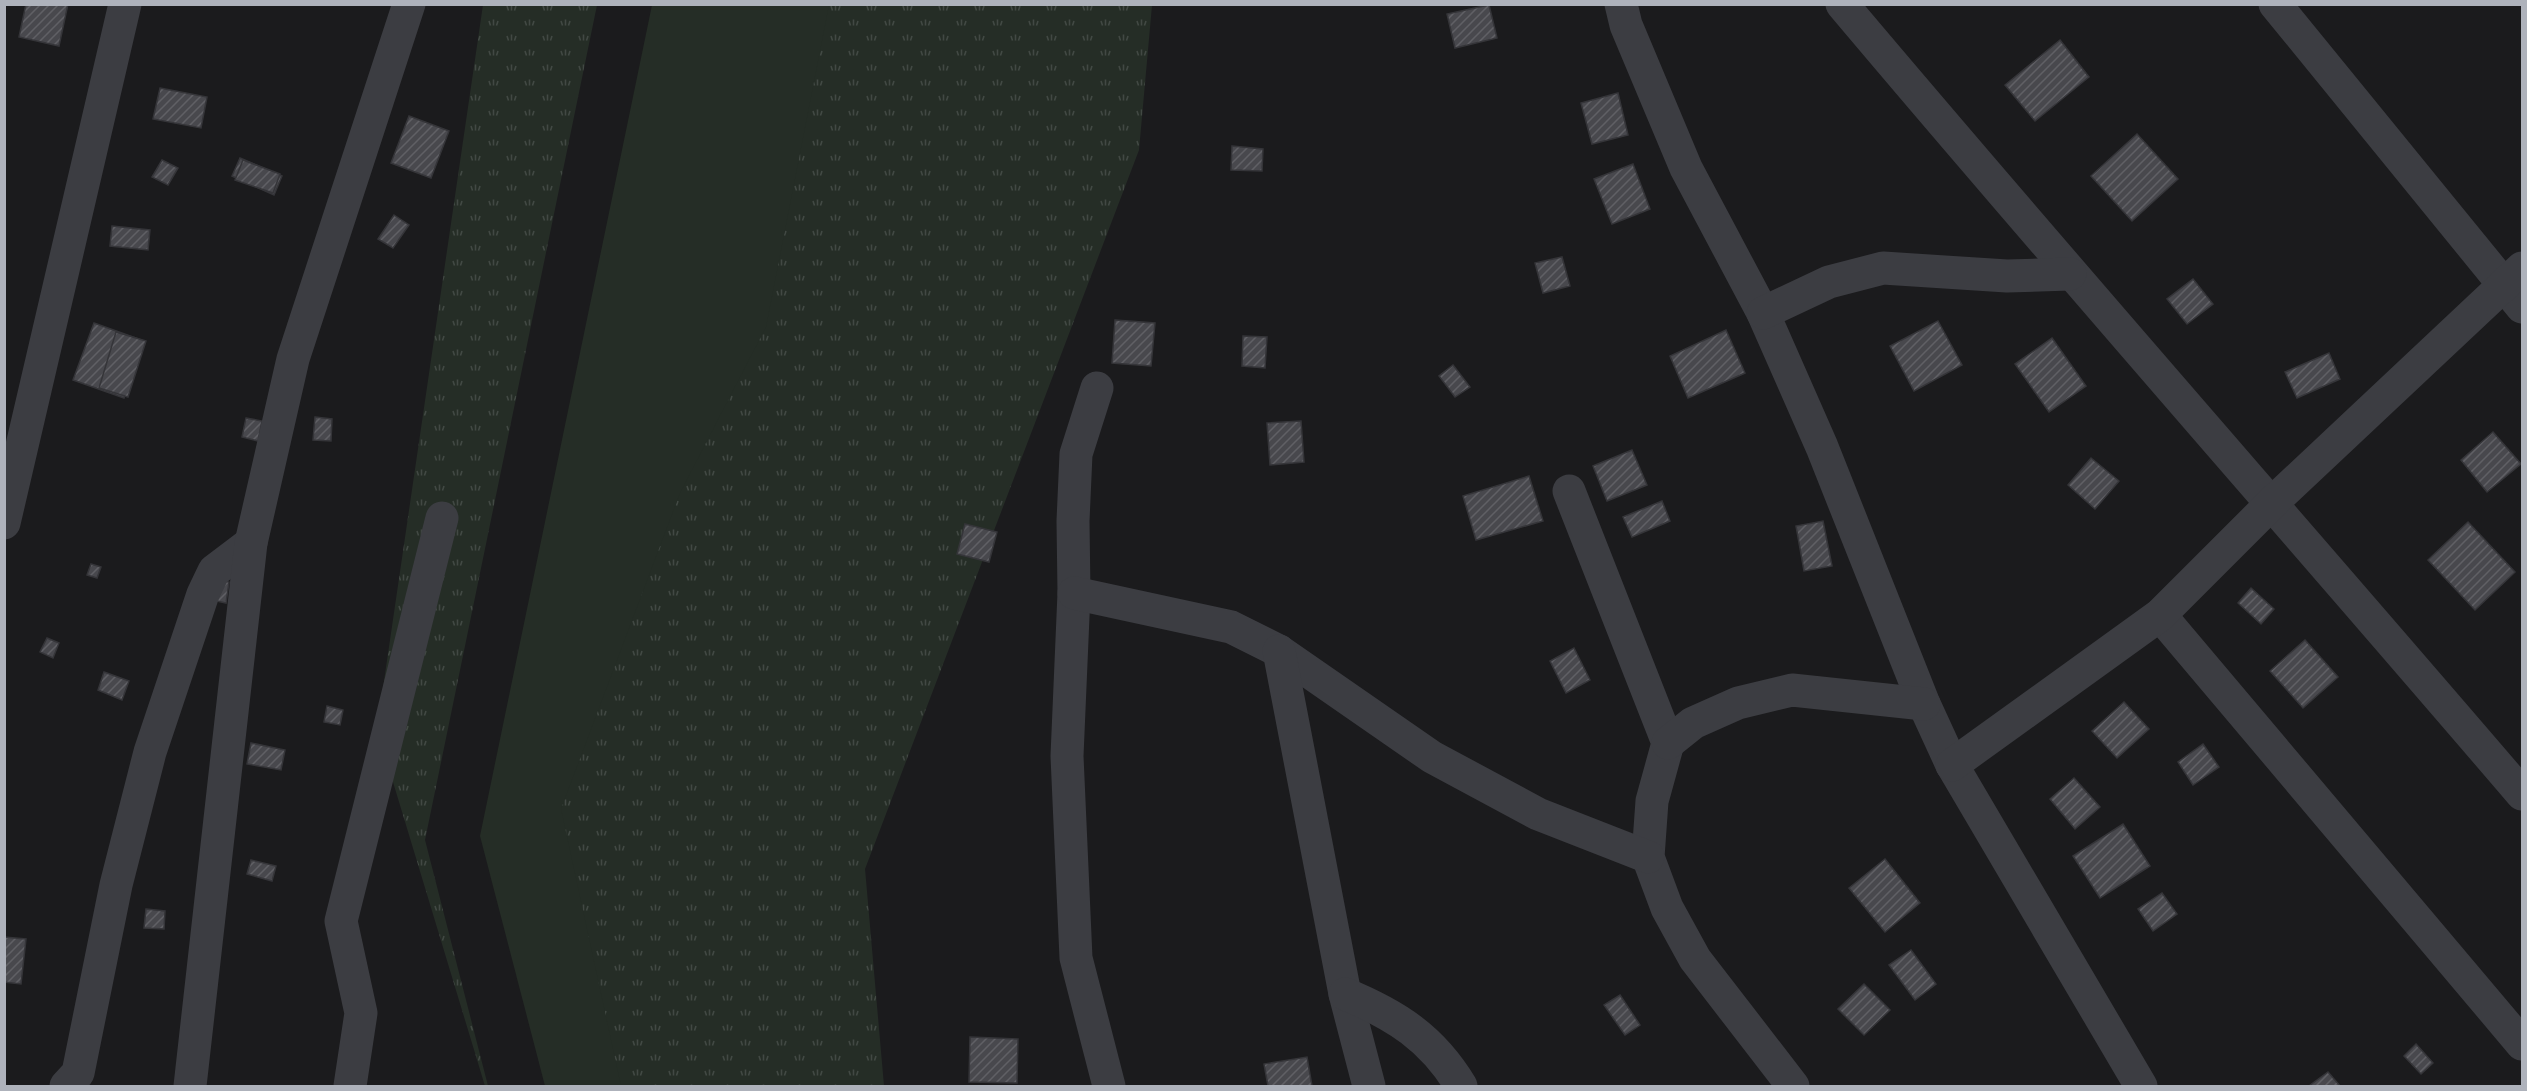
<svg xmlns="http://www.w3.org/2000/svg" width="2527" height="1091" font-family="'Asap Condensed',sans-serif">
<style>
.grass{fill:url(#grass-tufts)}
.green{fill:#252d26}
.building{fill:url(#building-hatch);stroke:#353539;stroke-width:1.5}
.lines{fill:none;stroke-linecap:round;stroke-linejoin:round}
.minor{stroke:#3c3d42;stroke-width:33}
</style>
<defs>
<pattern id="grass-tufts" width="24" height="20" patternUnits="userSpaceOnUse" patternTransform="scale(1.5)"><rect width="24" height="20" fill="#252d26"/><path d="M3 7l-1-3M5 7V3M7 7l1-3M15 17l-1-3M17 17v-4M19 17l1-3" fill="none" stroke="#424944"/></pattern>
<pattern id="building-hatch" width="6" height="6" patternUnits="userSpaceOnUse" patternTransform="scale(1.5)"><rect width="6" height="6" fill="#48484d"/><path d="M-1 1l2-2M0 6l6-6M5 7l2-2" fill="none" stroke="#606065"/></pattern>
</defs>
<rect width="100%" height="100%" fill="#1b1b1d"/>
<g class="grass">
<polygon points="483,5 597,5 425,840 488,1086 485,1086 377,729"/>
<polygon points="774,5 1152,5 1139,150 865,869 884,1086 565,1086 506,813"/>
</g>
<polygon class="green" points="652,5 829,5 766,327 680,493 561,809 621,1086 545,1086 480,836"/>
<g class="building">
<polygon points="26,4 68,4 59,46 19,37"/>
<polygon points="1489,5 1497,38 1455,48 1447,14"/>
<polygon points="2060,40 2089,77 2035,121 2005,85"/>
<polygon points="160,88 207,97 201,128 153,119"/>
<polygon points="1618,93 1628,135 1592,144 1581,103"/>
<polygon points="409,116 449,131 431,178 391,163"/>
<polygon points="2137,134 2178,179 2132,221 2091,176"/>
<polygon points="1232,146 1263,149 1262,171 1231,170"/>
<polygon points="240,158 282,176 274,195 232,176"/>
<polygon points="162,160 178,168 168,185 152,177"/>
<polygon points="243,160 280,174 273,193 235,180"/>
<polygon points="1633,164 1650,209 1612,224 1594,179"/>
<polygon points="394,215 409,225 393,248 378,239"/>
<polygon points="112,226 150,230 148,250 110,246"/>
<polygon points="1562,257 1570,286 1543,293 1535,263"/>
<polygon points="2193,279 2213,304 2187,324 2167,299"/>
<polygon points="1115,320 1155,323 1151,366 1112,363"/>
<polygon points="1938,321 1962,365 1914,391 1890,346"/>
<polygon points="94,323 144,341 124,398 73,380"/>
<polygon points="1726,330 1745,373 1688,398 1670,356"/>
<polygon points="116,332 146,341 128,397 99,388"/>
<polygon points="1243,336 1267,337 1265,368 1242,366"/>
<polygon points="2052,338 2086,386 2049,412 2015,364"/>
<polygon points="2329,353 2340,379 2297,398 2285,372"/>
<polygon points="1453,365 1470,387 1455,397 1439,376"/>
<polygon points="315,417 332,419 331,441 313,440"/>
<polygon points="246,418 262,421 258,441 242,437"/>
<polygon points="1301,421 1304,462 1270,465 1267,423"/>
<polygon points="2493,432 2521,464 2487,492 2461,460"/>
<polygon points="1632,450 1647,485 1607,501 1593,466"/>
<polygon points="2091,458 2119,481 2095,509 2068,485"/>
<polygon points="1529,476 1543,521 1476,540 1463,496"/>
<polygon points="1662,501 1670,521 1632,537 1623,517"/>
<polygon points="1823,521 1832,566 1804,571 1796,526"/>
<polygon points="2468,522 2515,572 2475,610 2428,560"/>
<polygon points="965,524 997,532 989,562 957,554"/>
<polygon points="91,564 101,567 97,578 87,575"/>
<polygon points="217,580 229,582 226,603 212,600"/>
<polygon points="2251,588 2274,609 2261,624 2238,603"/>
<polygon points="47,638 59,643 53,658 40,652"/>
<polygon points="2305,640 2338,677 2303,708 2270,671"/>
<polygon points="1574,648 1590,680 1566,693 1550,661"/>
<polygon points="104,672 129,681 122,700 98,690"/>
<polygon points="2124,702 2149,729 2117,758 2092,731"/>
<polygon points="327,706 343,710 340,725 324,722"/>
<polygon points="251,743 285,750 281,770 247,764"/>
<polygon points="2203,744 2219,767 2193,785 2178,762"/>
<polygon points="2074,778 2100,807 2075,829 2050,799"/>
<polygon points="2123,824 2150,866 2100,898 2073,856"/>
<polygon points="1885,859 1920,903 1885,932 1849,888"/>
<polygon points="251,860 276,866 272,881 247,874"/>
<polygon points="2162,893 2177,914 2153,931 2138,909"/>
<polygon points="146,909 165,911 164,929 144,928"/>
<polygon points="4,937 26,939 21,984 4,982"/>
<polygon points="1911,950 1936,984 1915,1000 1889,965"/>
<polygon points="1864,984 1890,1010 1864,1035 1838,1009"/>
<polygon points="1620,995 1640,1025 1625,1035 1604,1005"/>
<polygon points="970,1037 1018,1039 1017,1083 969,1082"/>
<polygon points="2416,1044 2433,1063 2421,1074 2404,1056"/>
<polygon points="1307,1057 1312,1086 1268,1086 1264,1064"/>
<polygon points="2328,1072 2340,1086 2309,1086"/>
</g>
<g class="lines">
<g class="minor">
<polyline points="1621,4 1626,25 1686,168 1763,313 1822,447 1924,704 1952,765 2141,1086"/>
<path d="M 1842,4 C 2066,270 2296,530 2522,794"/>
<polyline points="2275,4 2522,307"/>
<polyline points="1763,313 1829,282 1883,268 2007,276 2070,274"/>
<polyline points="1097,388 1076,454 1073,521 1074,593 1067,756 1076,958 1109,1086"/>
<polyline points="1569,491 1668,743 1652,801 1648,857 1667,908 1695,959 1793,1086"/>
<polyline points="4,523 125,4"/>
<polyline points="1074,593 1231,627 1279,651 1432,757 1538,814 1648,857"/>
<polyline points="2160,615 2522,1044"/>
<polyline points="1279,651 1345,994 1369,1086"/>
<polyline points="1668,743 1693,723 1738,703 1792,690 1924,704"/>
<polyline points="1952,765 2160,615 2273,502 2522,268"/>
<path d="M 1345,994 C 1396,1015 1432,1038 1461,1086"/>
<polyline points="66,1086 78,1073 116,885 150,752 203,594 214,571 251,543"/>
<polyline points="190,1086 251,543 293,359 409,4"/>
<polyline points="350,1086 361,1013 341,921 442,518"/>
</g>
</g>
<rect width="2527" height="1091" fill="none" stroke="#aeb2bb" stroke-width="12"/>
</svg>
